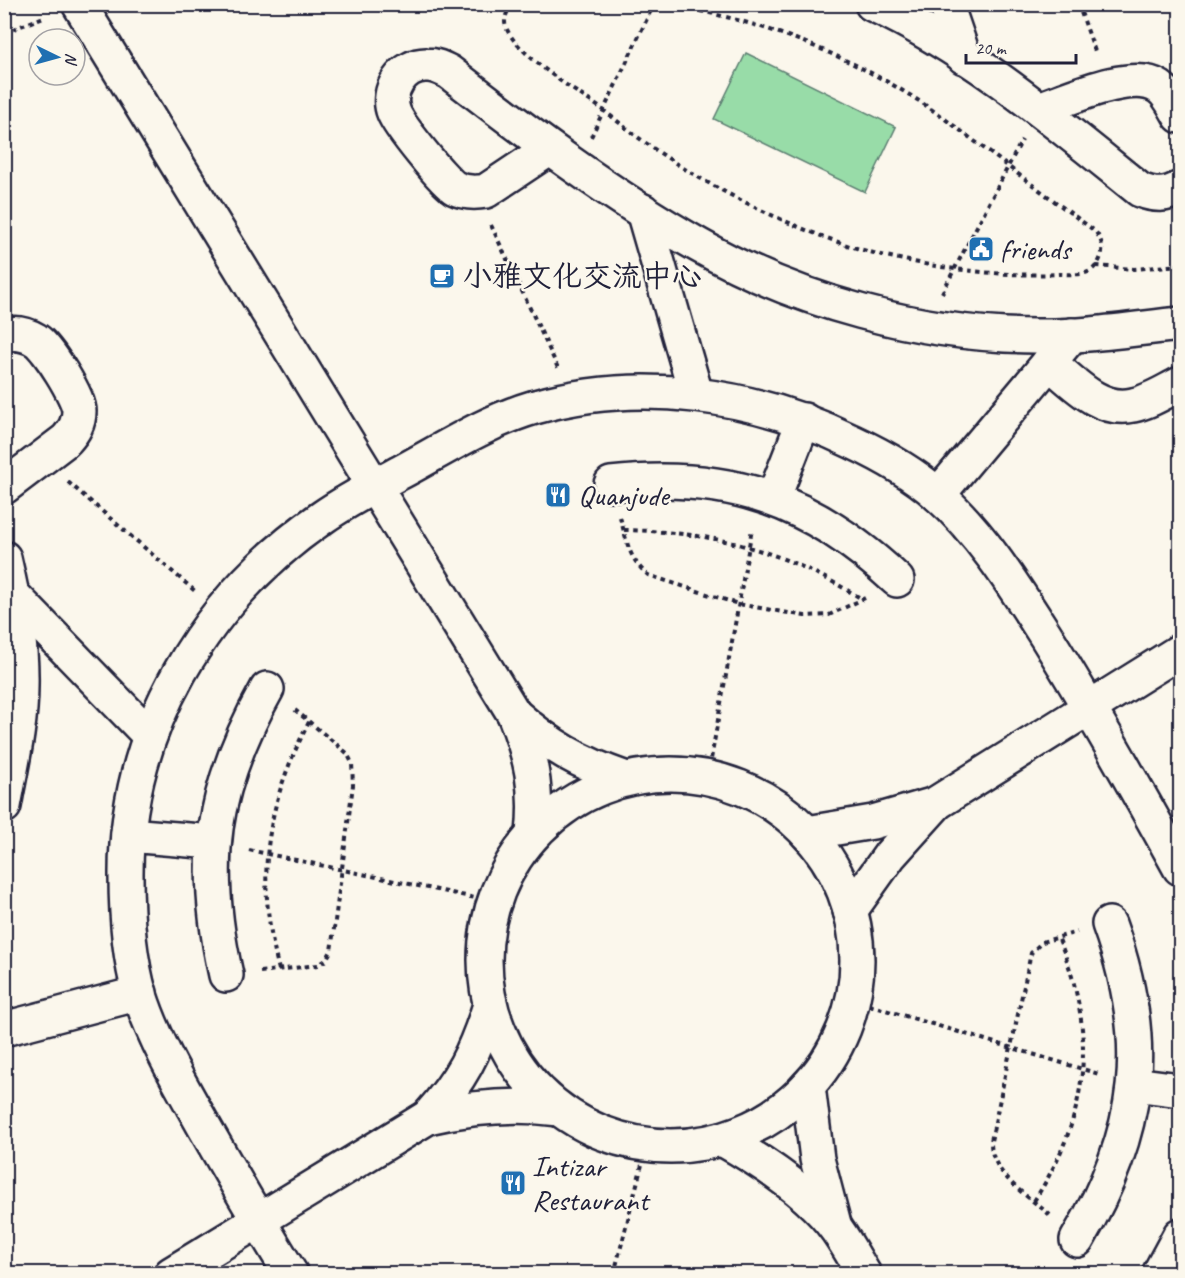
<svg xmlns="http://www.w3.org/2000/svg" width="1185" height="1278" font-family="Caveat,'LXGW WenKai TC',sans-serif">
<style>
.green{fill:#98dca8;stroke:#5d7f72;stroke-width:1.5}
.lines{fill:none;stroke-linecap:round;stroke-linejoin:round}
.minor-casing{stroke:#22223b;stroke-width:38}
.path{stroke:#22223b;stroke-width:4;stroke-dasharray:4.5 4.5;stroke-linecap:butt}
.minor{stroke:#fbf7ec;stroke-width:33}
.labels{text-anchor:middle;dominant-baseline:central;stroke-width:5;stroke-linejoin:round;paint-order:stroke}
.poi-label{font-size:30px;fill:#22223b;stroke:#fbf7ec;text-anchor:start}
</style>
<rect width="100%" height="100%" fill="#fbf7ec"/>
<filter id="ink" filterUnits="userSpaceOnUse"><feTurbulence type="fractalNoise" baseFrequency=".0167" numOctaves="2"/><feDisplacementMap in="SourceGraphic" scale="12" xChannelSelector="R" yChannelSelector="G"/><feConvolveMatrix kernelMatrix="1 2 1 2 8 2 1 2 1" color-interpolation-filters="sRGB"/></filter>
<g filter="url(#ink)">
<polygon class="green" points="746,53 896,127 865,192 714,119"/>
<g class="lines">
<g class="minor-casing">
<g id="minor">
<path d="M 79,4 L 514,714 C 531,757 538,787 533,834"/>
<path d="M 872,4 C 970,49 1057,123 1140,190 C 1155,196 1166,196 1180,188"/>
<polyline points="946,4 964,57"/>
<path d="M 1039,109 C 1068,99 1132,69 1159,87 C 1169,94 1174,106 1180,116"/>
<path d="M 549,149 L 486,191 C 475,193 465,193 455,188 C 444,182 399,126 394,113 C 385,91 403,64 427,65 C 435,65 441,68 449,72 C 529,134 610,195 698,245 C 798,302 920,335 1036,336 C 1084,337 1133,329 1180,324"/>
<polyline points="643,211 696,394"/>
<path d="M 4,335 C 15,332 26,334 36,340 C 48,348 79,397 79,411 C 79,423 74,431 66,440 L 4,487"/>
<path d="M 1049,362 C 1073,382 1100,413 1133,405 C 1149,402 1166,391 1180,384"/>
<path d="M 611,484 C 728,471 812,500 897,580"/>
<polyline points="938,495 1072,335"/>
<polyline points="773,499 804,420"/>
<path d="M 4,558 C 14,601 22,642 21,686 C 21,726 11,767 4,806"/>
<polyline points="13,595 149,735"/>
<path d="M 515,715 C 550,746 580,763 624,778"/>
<circle cx="671" cy="960" r="186"/>
<polyline points="807,833 873,822 935,804 1180,651"/>
<polyline points="128,835 213,842"/>
<polyline points="850,911 890,855 935,805"/>
<path d="M 226,975 C 201,864 211,788 267,689"/>
<polyline points="4,1029 140,993"/>
<polyline points="1134,1084 1180,1090"/>
<polyline points="808,1086 817,1159 834,1224"/>
<path d="M 428,1117 C 472,1107 513,1103 558,1109"/>
<path d="M 722,1139 C 761,1161 811,1193 837,1230 C 847,1244 855,1259 864,1274"/>
<path d="M 1077,1240 C 1141,1132 1152,1042 1109,924"/>
<path d="M 171,1274 L 428,1117 C 461,1080 475,1053 490,1005"/>
<path d="M 291,1274 C 261,1226 233,1177 205,1128 C 181,1085 155,1042 140,995 C 129,957 126,915 126,876 C 125,730 204,599 323,517 C 347,500 375,486 401,472 C 444,449 487,421 535,407 C 641,377 755,394 853,442 C 883,456 913,473 937,494 C 982,534 1014,586 1046,636 C 1093,712 1137,790 1180,868"/>
<polyline points="1159,1274 1180,1235"/>
</g>
</g>
<g class="path">
<polyline points="411,4 439,7 474,4"/>
<path d="M 512,4 C 509,9 505,15 505,21 C 504,45 573,90 593,103 C 610,114 626,129 643,141 C 687,173 735,199 785,221 C 812,233 841,244 870,252 C 932,268 996,277 1059,274 C 1069,274 1082,276 1090,271 C 1097,267 1101,259 1102,252 C 1103,243 1100,238 1095,231 C 1058,204 1022,177 985,149 C 958,129 932,108 903,91 C 830,47 743,15 659,4"/>
<polyline points="1078,4 1096,54"/>
<polyline points="4,31 11,30 46,16"/>
<polyline points="591,137 654,4"/>
<polyline points="491,225 558,368"/>
<polyline points="1096,266 1134,269 1180,265"/>
<polyline points="942,293 1022,140"/>
<polyline points="68,482 195,591"/>
<path d="M 620,517 C 627,541 628,558 648,575 L 738,604 L 805,616 L 829,615 L 865,598"/>
<path d="M 624,530 C 716,532 783,550 862,599"/>
<polyline points="708,776 752,529"/>
<polyline points="249,850 494,902"/>
<path d="M 279,970 C 255,876 265,807 309,722"/>
<polyline points="260,972 318,965 326,960 331,951 353,785 352,763 347,753 295,710"/>
<polyline points="852,1000 1099,1074"/>
<path d="M 1034,1201 C 1090,1114 1098,1033 1058,937"/>
<path d="M 1050,1215 C 1027,1195 990,1174 991,1141 L 1031,953 L 1042,942 L 1077,932"/>
<polyline points="614,1274 647,1145"/>
</g>
<use href="#minor" class="minor"/>
</g>
</g>
<defs>
<g id="civic-square" transform="scale(1.35)"><rect x="-9" y="-9" width="18" height="18" rx="4" fill="#1f6fb2" stroke="#fbf7ec"/><path d="M-.6-6.5H3V-4.5H.6V-3L4-1V1h2V6H-6V1h2V-1L-.6-3ZM-1.2 2.5V6h2.4V2.5Z" fill="#fff"/></g>
<g id="cafe-square" transform="scale(1.35)"><rect x="-9" y="-9" width="18" height="18" rx="4" fill="#1f6fb2" stroke="#fbf7ec"/><path d="M-5.5-4.5H6V0H3Q3 3.5 0 3.5H-2.5Q-5.5 3.5-5.5 0ZM3-3.2v2h1.7v-2ZM-6 4.5H4V6H-6Z" fill="#fff"/></g>
<g id="restaurant-square" transform="scale(1.35)"><rect x="-9" y="-9" width="18" height="18" rx="4" fill="#1f6fb2" stroke="#fbf7ec"/><path d="M-5-6h1v4h1v-4h1v4h1v-4h1v5L-1.5 .5V6h-2V.5L-5-1ZM5-6V6H3V1.5H1.5Q1.5-4 5-6Z" fill="#fff"/></g>
</defs>
<g fill-rule="evenodd">
<use href="#civic-square" x="981" y="249"/>
<use href="#cafe-square" x="442" y="276"/>
<use href="#restaurant-square" x="558" y="495"/>
<use href="#restaurant-square" x="513" y="1183"/>
</g>
<g class="labels">
<g class="poi-label">
<text x="1000" y="249">friends</text>
<text x="462" y="276">小雅文化交流中心</text>
<text x="578" y="495">Quanjude</text>
<text x="532" y="1166">Intizar<tspan x="532" dy="34">Restaurant</tspan></text>
</g>
</g>
<rect width="1185" height="1278" fill="none" stroke="#fbf7ec" stroke-width="24"/>
<rect x="12" y="12" width="1161" height="1254" fill="none" stroke="#22223b" stroke-width="2" filter="url(#ink)"/>
<g transform="translate(57 57) rotate(95)"><circle r="28" fill="#fbf7ec" stroke="#a4a2a5" stroke-width="1.5"/>
<path d="M0-4.5L10 22L0 15L-10 22Z" fill="#1f6fb2"/>
<text y="-9" font-size="16" font-weight="bold" text-anchor="middle" fill="#22223b">N</text>
</g>
<path d="M966 54v9h110v-9" fill="none" stroke="#22223b" stroke-width="3"/>
<text x="975" y="54" font-size="18" fill="#22223b" stroke="#fbf7ec" stroke-width="4.5" paint-order="stroke">20 m</text>
</svg>
